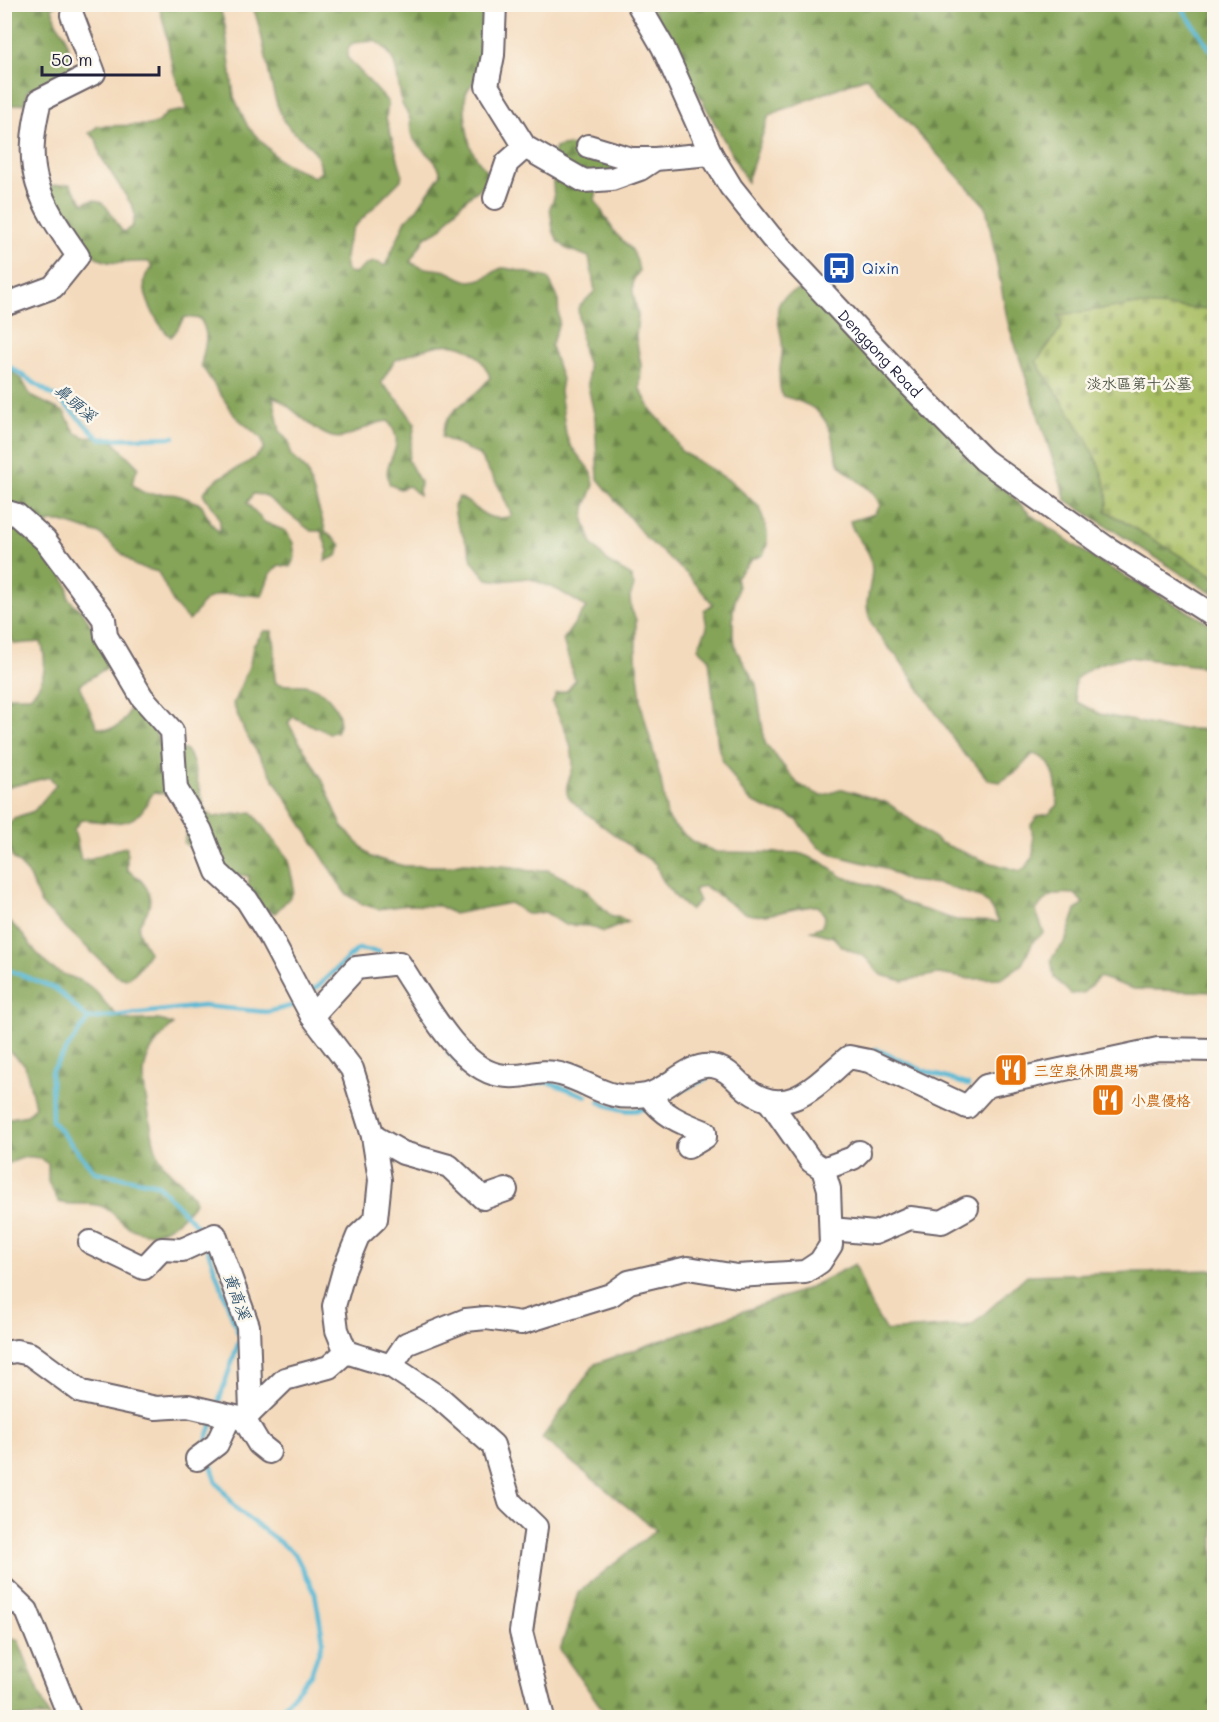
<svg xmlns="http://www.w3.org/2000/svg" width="1219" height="1722" font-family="Mali,'LXGW WenKai TC',sans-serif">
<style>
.forest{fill:url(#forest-firs);stroke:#54634a;stroke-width:1.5;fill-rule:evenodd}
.cemetery{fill:url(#cemetery-stones);stroke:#64704e;stroke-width:1.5}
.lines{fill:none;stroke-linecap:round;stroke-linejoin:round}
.stream{stroke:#56b8d4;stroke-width:4.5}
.minor-casing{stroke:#6c6268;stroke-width:26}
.minor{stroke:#fff;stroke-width:22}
.labels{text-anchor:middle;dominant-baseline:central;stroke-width:5;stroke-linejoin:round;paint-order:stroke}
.transit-label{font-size:15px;fill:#164399;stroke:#fbf7ec;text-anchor:start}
.street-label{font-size:15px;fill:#22223b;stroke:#fbf7ec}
.park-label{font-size:15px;fill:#515849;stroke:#fbf7ec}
.food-label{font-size:15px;fill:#c56008;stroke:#fbf7ec;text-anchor:start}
.water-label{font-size:16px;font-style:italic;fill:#345671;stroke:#fbf7ec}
</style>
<defs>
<pattern id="forest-firs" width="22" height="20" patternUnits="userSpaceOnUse" patternTransform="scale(1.5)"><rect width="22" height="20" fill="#85a458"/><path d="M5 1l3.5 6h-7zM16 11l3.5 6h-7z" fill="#6c854a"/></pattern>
<pattern id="cemetery-stones" width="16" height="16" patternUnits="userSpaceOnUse" patternTransform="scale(1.5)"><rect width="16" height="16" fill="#a7bd62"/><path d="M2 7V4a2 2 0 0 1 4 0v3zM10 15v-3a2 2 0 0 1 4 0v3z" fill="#8fa256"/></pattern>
</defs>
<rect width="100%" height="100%" fill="#fbf7ec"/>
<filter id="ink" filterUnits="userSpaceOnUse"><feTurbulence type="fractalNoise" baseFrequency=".0167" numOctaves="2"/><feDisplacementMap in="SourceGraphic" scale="12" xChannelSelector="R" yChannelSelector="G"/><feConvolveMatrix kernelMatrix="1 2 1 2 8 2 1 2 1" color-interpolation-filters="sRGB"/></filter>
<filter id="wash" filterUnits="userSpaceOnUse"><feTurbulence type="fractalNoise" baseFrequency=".008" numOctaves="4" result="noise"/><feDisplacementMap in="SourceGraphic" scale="24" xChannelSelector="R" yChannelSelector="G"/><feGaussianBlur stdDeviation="1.35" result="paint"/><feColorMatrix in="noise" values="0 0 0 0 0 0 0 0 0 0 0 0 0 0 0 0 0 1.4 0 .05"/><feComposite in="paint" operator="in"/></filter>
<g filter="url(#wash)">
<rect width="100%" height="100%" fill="#f4dabc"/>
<g class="forest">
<polygon points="5,5 55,5 52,8 56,22 65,35 74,75 52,86 45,84 28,90 25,103 10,106 5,103"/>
<path d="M 158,5 L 219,5 L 225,25 L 234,97 L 248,127 L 280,161 L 314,177 L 321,172 C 319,140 292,140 282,117 C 266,81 267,41 252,5 L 485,5 L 484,72 C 479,78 468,86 466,94 C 463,106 467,139 472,150 C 477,161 487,169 492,182 C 478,189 463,200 454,212 C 444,224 442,232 426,236 L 410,262 C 421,269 429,268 442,270 C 457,273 462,285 481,279 C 489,277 495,270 502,268 C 507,267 541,276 548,278 L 558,298 L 559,323 L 551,346 L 562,379 L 560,391 L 566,434 L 570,445 L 592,473 L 594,485 L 585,508 L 584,520 L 592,544 L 609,563 L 630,575 L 634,586 L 630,597 L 631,608 L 636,620 L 636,656 L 642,708 L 661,781 L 667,816 L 674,826 L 693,842 L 716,852 L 799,853 L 822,862 L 843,877 L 877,887 L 909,905 L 956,920 L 999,922 L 988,904 L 979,897 L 939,884 L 907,881 L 885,868 L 837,856 L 818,847 L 797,820 L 787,814 L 774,812 L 752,802 L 744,794 L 722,760 L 718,746 L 709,658 L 698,648 L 707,628 L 704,610 L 713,604 L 688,575 L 646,538 L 598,479 L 595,418 L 588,386 L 588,365 L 583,352 L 578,308 L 595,291 L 589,257 L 567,249 L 558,241 L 553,230 L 550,207 L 554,198 L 551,158 L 555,148 C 578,138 603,158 623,168 L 598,186 L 595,200 L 615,233 L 632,250 L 637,261 L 639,271 L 633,281 L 633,292 L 638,316 L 636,337 L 641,365 L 640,389 L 652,411 L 669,430 L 681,451 L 732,482 L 760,508 L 767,532 L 767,545 L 763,555 L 753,559 L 736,577 L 738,587 L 733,611 L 733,638 L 737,651 L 756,684 L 765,743 L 798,784 L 821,796 L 843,789 L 888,803 L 941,843 L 985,861 L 1020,871 C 1038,860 1034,844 1031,825 L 1038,816 L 1049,814 L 1058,805 C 1056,784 1057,760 1033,754 L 1017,771 L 1000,782 L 988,780 L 974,762 L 965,756 L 897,656 C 884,644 867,623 867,604 C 868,589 875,573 870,557 C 865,543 853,536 850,521 L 874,514 L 880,506 C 873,485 850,480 839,463 C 835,456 835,448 833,441 C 827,411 809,403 782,396 C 777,379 780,370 782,354 C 786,329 761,302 798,290 L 810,295 L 1030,514 L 1096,560 L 1214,626 L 1214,668 L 1129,657 C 1108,660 1091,665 1076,679 L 1074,692 L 1077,702 L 1100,714 L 1167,728 L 1214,730 L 1214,992 L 1134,989 L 1099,977 L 1083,993 L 1071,994 L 1054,978 L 1051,959 L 1065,942 L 1076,910 L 1083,903 L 1075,894 C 1056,892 1046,894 1036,911 L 1044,933 L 1034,940 L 1022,964 L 1003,978 L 970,979 L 938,974 L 903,981 L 881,975 L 865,957 L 841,946 L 833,937 L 811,931 L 822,926 L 825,916 L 818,906 C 798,905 766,920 748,914 C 731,908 720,893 703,886 L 694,890 L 699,901 L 690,910 C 675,898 661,883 656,864 C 643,856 572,805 568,796 C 563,785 573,775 573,765 C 573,743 562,722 552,703 L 556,694 L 568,690 L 575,680 L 563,640 L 586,607 L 558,590 L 528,578 L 501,581 L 487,579 L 472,561 L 470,551 L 456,520 L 454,506 L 459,497 C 480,507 484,524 512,516 L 499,487 L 479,455 L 442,437 C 444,406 476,401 490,377 C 470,328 431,345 394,361 L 381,383 L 399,401 L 415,424 L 408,460 L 420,482 L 419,495 L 409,486 L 400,489 L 390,485 C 378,458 411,451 388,421 C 368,423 361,432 344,437 C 322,444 293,405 273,396 L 280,432 L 289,442 L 290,454 L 307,471 L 326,532 L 341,545 L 337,556 L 325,561 L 328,551 L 321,531 L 311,531 L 264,495 L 253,494 L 247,503 L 264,522 L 286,531 L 293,543 L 295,557 L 290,567 L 279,565 L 270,574 L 262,596 C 246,595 217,589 204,602 C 198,607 196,615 189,621 L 174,604 L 158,572 L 136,566 L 100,534 L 62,522 L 49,522 L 43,533 L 68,587 L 68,598 L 85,615 L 111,665 L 79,685 L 97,727 C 120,734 128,719 132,699 L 144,711 L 163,748 L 186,750 L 192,760 L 205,811 L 214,817 L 252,812 L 289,860 C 288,871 297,884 292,894 C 289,900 280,907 275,913 L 264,909 L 248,887 L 249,876 L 230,874 L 202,846 L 192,849 L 184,843 L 188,823 L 175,795 L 154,792 C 148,799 144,811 137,816 C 122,828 99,820 81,820 L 74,829 L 81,860 C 98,859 109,849 127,847 L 127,870 C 141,878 155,892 148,909 C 146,917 137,922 139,931 C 140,938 147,947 149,953 L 135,973 L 126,979 L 117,976 L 41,904 L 27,872 L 12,857 L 7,827 L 14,818 L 34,811 L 56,785 L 50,777 L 5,788 L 5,696 L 30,696 C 46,683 47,662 41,642 L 15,644 L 5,629 L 5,366 L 22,380 L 31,396 L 64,412 L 76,433 L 85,437 L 110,438 L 138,467 L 132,483 C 144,498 153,493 170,494 C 180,494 193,501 202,505 L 210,522 L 219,532 C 224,517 211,506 203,494 C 217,471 249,469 264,448 L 262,439 L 235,416 L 201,365 C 204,348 211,335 200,319 L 185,317 C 179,324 178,331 171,337 C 157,326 131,280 153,268 L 149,262 C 135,260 116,266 102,260 C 80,251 59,207 48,186 L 70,184 L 83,203 C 106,191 111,218 123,232 L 132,227 L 135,215 L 133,207 L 101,157 L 96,139 L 89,133 L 98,126 L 149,125 L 157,123 L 167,113 L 186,110 C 186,95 174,81 172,65 C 168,45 166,24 158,5 ZM 375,41 C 400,55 396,79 402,103 C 403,109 409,113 410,119 C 411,124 410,129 411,133 C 417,151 437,156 441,174 L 416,210 L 406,220 L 385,266 C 373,258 366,264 356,273 L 348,272 C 342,260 347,240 353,228 L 401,180 L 402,173 L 386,118 L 388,102 L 347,57 L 348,49 L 353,43 Z"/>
<path d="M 650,5 L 1214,5 L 1214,309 L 1059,315 L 1062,327 L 1036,362 C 1057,396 1118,473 1106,511 L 1214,576 L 1214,595 L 1066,500 L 1008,323 L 986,207 L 866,77 L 769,115 L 747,182 Z"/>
<path d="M 264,631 L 272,631 C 279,650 271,669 276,683 C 288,687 298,683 309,686 C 327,691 347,714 336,732 L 329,733 L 293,717 L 288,723 L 322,779 L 342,826 L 371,857 L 404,866 L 449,866 L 464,863 L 513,867 L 530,871 L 548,870 L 584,888 L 612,917 L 620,917 L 628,922 L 604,932 L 589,926 L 565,925 L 545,912 C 520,916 530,915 510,903 L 454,914 L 440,906 L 407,905 L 378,909 L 362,904 L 345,893 L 245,733 L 233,704 L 250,664 L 253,646 Z"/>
<path d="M 5,919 C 24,930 31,950 48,965 C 59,976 76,976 88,985 C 100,993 106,1007 117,1015 C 133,1027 153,1013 173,1025 C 136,1058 142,1076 150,1121 C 153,1137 154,1150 163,1164 C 174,1179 189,1184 195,1202 C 179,1224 154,1244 127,1226 C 118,1220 111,1209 101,1206 C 86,1201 73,1207 59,1202 L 48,1182 L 48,1164 C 31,1151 22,1158 5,1165 L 5,1119 L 28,1115 L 35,1106 L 25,1065 L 5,1048 Z"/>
<polygon points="855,1264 871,1306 886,1331 972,1325 1027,1275 1214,1270 1214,1717 608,1717 560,1650 578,1593 656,1530 542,1438 595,1364 806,1289"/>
<polygon points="5,1638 18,1640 49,1717 5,1717"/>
</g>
<path class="cemetery" d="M 1133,305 L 1214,309 L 1214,576 L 1106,511 C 1118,474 1057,395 1036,362 L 1062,327 L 1059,315 Z"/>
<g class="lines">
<g class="stream">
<polyline points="1179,4 1214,55"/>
<polyline points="4,363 60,400 100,439 174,437"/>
<polyline points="4,968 56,989 88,1019"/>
<polyline points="309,994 358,949 379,952"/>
<polyline points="88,1019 51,1072 52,1121 95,1172 157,1184 200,1229 202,1235"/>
<polyline points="88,1019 203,1006 267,1012 299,1004"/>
<polyline points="876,1049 922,1070 968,1085"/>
<polyline points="448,1053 461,1066"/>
<polyline points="513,1086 547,1082 586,1096"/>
<polyline points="672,1095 710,1077"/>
<polyline points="743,1099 761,1113 768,1113"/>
<path d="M 599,1102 C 615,1109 634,1115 651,1106"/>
<polyline points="786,1114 791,1114 802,1106"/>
<polyline points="206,1245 238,1333"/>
<polyline points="217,1407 239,1341"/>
<polyline points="206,1441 214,1418"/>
<polyline points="209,1458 217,1483 238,1510 295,1554 315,1593 323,1640 311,1674 279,1712 280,1718"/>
</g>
</g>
</g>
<g filter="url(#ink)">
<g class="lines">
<g class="minor-casing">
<g id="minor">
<polyline points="495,4 493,55 487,86 525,147 584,181 612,179 640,169 655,159 711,154"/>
<path id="s1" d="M 638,4 L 663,47 L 711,154 L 731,187 L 771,237 L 909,384 L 984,460 L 1104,546 L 1214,616"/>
<polyline points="588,146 631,159 655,159"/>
<polyline points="495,198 507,163 525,147"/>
<path d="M 4,305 L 53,287 L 78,256 C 38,199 22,171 40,100 L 94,73 L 72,15"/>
<polyline points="4,511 17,515 45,540 104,619 106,636 142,697 172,731 176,789 201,831 217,872 247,900 269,935 312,1016 352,1069 373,1136 380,1180 376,1219 358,1236 344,1270 334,1306 337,1330 346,1352 391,1366 441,1399 493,1445 510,1502 536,1527 521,1632 543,1718"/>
<path d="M 312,1016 L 356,968 L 399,963 C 422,997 458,1068 499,1075 C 525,1080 536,1068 560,1074 C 596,1084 605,1102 646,1095 C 668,1091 687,1063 712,1066 C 730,1069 735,1081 749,1091 C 790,1120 818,1082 849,1057 L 869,1061 L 967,1107 L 986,1086 L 1158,1049 L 1214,1050"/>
<path d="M 649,1095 C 663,1116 682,1123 705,1132 L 705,1137 L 688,1147"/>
<polyline points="373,1136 403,1153 449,1166 483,1198 506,1190"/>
<polyline points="823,1169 853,1158 859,1152"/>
<polyline points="831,1229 875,1233 910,1218 942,1222 967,1208"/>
<polyline points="90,1242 144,1268 162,1249 182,1250 215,1235 248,1326 251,1412"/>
<polyline points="4,1353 16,1351 30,1354 82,1392 156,1408 188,1406 244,1419 285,1379 329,1367 346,1352"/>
<polyline points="391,1366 406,1344 466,1320 486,1318 521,1323 611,1295 629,1282 688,1268 737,1276 805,1272 820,1262 831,1245 829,1189 823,1169 811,1161 769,1101"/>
<polyline points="244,1419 259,1444 269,1452"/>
<polyline points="197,1459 217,1444 230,1416"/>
<polyline points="4,1589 27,1611 70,1718"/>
</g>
</g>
<use href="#minor" class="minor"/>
</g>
</g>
<defs>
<g id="bus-square" transform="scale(1.725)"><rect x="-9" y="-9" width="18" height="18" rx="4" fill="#1a4fb4" stroke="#fbf7ec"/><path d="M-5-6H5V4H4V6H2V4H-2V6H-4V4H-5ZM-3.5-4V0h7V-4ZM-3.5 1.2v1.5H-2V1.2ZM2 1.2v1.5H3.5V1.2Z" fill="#fff"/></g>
<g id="restaurant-square" transform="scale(1.725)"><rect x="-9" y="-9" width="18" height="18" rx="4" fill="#e8710a" stroke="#fbf7ec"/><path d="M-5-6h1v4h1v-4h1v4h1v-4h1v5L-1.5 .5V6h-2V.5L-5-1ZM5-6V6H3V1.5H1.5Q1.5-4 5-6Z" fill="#fff"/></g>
</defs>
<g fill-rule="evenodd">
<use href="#bus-square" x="839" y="268"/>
<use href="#restaurant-square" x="1011" y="1070"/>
<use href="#restaurant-square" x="1108" y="1100"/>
</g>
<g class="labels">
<g class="transit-label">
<text x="862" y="268">Qixin</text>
</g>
<g class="street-label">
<text stroke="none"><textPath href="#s1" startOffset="429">Denggong Road</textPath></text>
</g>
<g class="park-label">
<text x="1139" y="383">淡水區第十公墓</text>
</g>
<g class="food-label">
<text x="1034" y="1070">三空泉休閒農場</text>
<text x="1131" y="1100">小農優格</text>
</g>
<g class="water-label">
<text transform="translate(76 402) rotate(41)">鼻頭溪</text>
<text transform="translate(238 1296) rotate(70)">黃高溪</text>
</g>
</g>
<rect width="1219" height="1722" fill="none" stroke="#fbf7ec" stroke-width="24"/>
<path d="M42 66v9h117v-9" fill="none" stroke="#22223b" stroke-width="3"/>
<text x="51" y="66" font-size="18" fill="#22223b" stroke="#fbf7ec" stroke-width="4.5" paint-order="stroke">50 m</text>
</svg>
